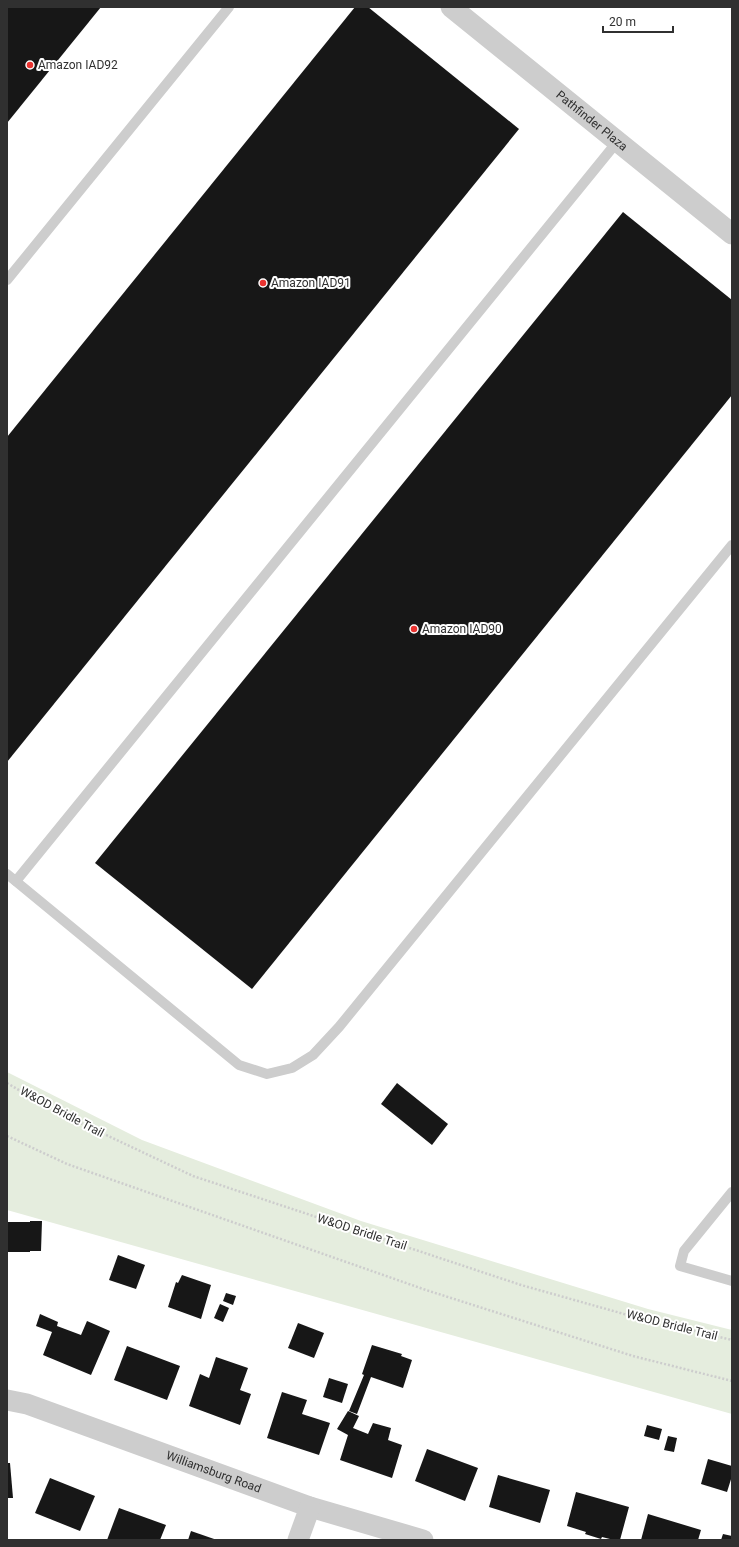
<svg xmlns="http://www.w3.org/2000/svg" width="739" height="1547" font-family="Roboto,sans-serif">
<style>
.green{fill:#e5edde}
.building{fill:#171717}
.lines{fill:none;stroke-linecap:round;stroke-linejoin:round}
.path{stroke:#cdcdcd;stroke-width:2.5;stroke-dasharray:2 2;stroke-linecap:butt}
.service{stroke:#cdcdcd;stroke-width:10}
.minor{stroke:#cdcdcd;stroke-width:21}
.poi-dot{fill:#ea3330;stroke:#fff;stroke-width:1.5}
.labels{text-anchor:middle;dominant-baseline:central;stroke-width:4;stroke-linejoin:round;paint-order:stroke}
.poi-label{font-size:12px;fill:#303030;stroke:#fff;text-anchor:start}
.street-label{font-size:12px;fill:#303030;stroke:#fff}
</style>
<rect width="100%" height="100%" fill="#fff"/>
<polygon class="green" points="7,1072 142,1140 361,1221 648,1309 732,1330 732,1414 7,1210"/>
<g class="building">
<polygon points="7,7 101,7 7,123"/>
<polygon points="355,7 368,7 519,129 7,762 7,437"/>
<polygon points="623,212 732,300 732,395 252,989 95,863"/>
<polygon points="397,1083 448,1124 432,1145 381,1104"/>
<polygon points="30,1221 42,1221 41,1251 30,1251 30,1252 7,1252 7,1222 30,1222"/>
<polygon points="118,1255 145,1265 136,1289 109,1280"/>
<polygon points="182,1275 211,1285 201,1319 168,1307 176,1282 178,1283"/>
<polygon points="226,1293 236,1296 233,1305 223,1301"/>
<polygon points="220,1304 229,1308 223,1322 214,1318"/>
<polygon points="40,1314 58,1322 57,1326 81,1335 87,1321 110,1331 91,1375 43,1355 52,1332 36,1326"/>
<polygon points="298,1323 324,1333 314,1358 288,1348"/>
<polygon points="372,1345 402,1354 401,1356 412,1360 403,1388 371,1377 357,1414 349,1411 364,1375 362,1374"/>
<polygon points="127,1346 180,1366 167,1400 114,1380"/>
<polygon points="216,1357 248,1368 240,1390 251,1394 240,1425 189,1406 200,1374 209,1378"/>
<polygon points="329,1378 348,1384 342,1403 323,1397"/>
<polygon points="282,1392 307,1400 302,1414 330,1423 319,1455 267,1438"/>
<polygon points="348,1411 359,1416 353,1428 368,1434 373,1423 391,1428 388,1440 402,1445 392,1478 340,1460 348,1435 337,1429"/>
<polygon points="647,1425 662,1429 659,1440 644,1436"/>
<polygon points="668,1436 677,1438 674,1452 664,1450"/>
<polygon points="427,1449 478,1468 465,1501 415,1481"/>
<polygon points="708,1459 732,1466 732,1476 727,1492 701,1484"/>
<polygon points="7,1463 10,1463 13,1498 7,1498"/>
<polygon points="498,1475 550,1490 540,1523 489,1507"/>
<polygon points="50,1478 95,1496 80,1531 35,1513"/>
<polygon points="576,1492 629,1507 620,1540 614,1540 602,1537 601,1539 585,1534 586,1532 567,1526"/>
<polygon points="119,1508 166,1525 160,1540 107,1540"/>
<polygon points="648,1514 701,1530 698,1540 641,1540"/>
<polygon points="191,1531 217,1540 188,1540"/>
<polygon points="723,1534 732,1536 732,1540 721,1540"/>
</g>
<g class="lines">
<g class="path">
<polyline points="7,1083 51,1109 193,1176 521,1285 624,1314 732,1340"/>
<polyline points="7,1136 67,1164 426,1290 633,1356 732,1381"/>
</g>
<g class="service">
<polyline points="7,280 229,7"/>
<polyline points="7,874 239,1065 267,1074 292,1068 313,1055 339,1027 732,545"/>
<polyline points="16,881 617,142"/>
<polyline points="732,1192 684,1251 680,1266 732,1281"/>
</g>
<g class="minor">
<path id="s1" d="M 451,7 L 732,234"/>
<path id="s2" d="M 7,1400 L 27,1404 L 310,1507 L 423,1540"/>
<polyline points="298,1540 310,1507"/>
</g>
</g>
<g class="poi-dot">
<circle cx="30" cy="65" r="4"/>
<circle cx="263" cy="283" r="4"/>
<circle cx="414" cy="629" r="4"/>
</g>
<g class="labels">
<g class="poi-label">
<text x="38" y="65">Amazon IAD92</text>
<text x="271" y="283">Amazon IAD91</text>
<text x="422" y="629">Amazon IAD90</text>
</g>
<g class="street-label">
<text stroke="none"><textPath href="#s1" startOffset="181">Pathfinder Plaza</textPath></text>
<text transform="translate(62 1112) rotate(28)">W&amp;OD Bridle Trail</text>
<text transform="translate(362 1232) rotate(18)">W&amp;OD Bridle Trail</text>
<text transform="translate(672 1325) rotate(14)">W&amp;OD Bridle Trail</text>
<text stroke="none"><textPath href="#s2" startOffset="219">Williamsburg Road</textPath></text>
</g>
</g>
<rect width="739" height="1547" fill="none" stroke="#303030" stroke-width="16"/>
<path d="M603 26v6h70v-6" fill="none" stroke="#303030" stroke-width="2"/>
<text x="609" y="26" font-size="12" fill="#303030" stroke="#ffffff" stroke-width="3" paint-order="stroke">20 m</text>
</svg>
